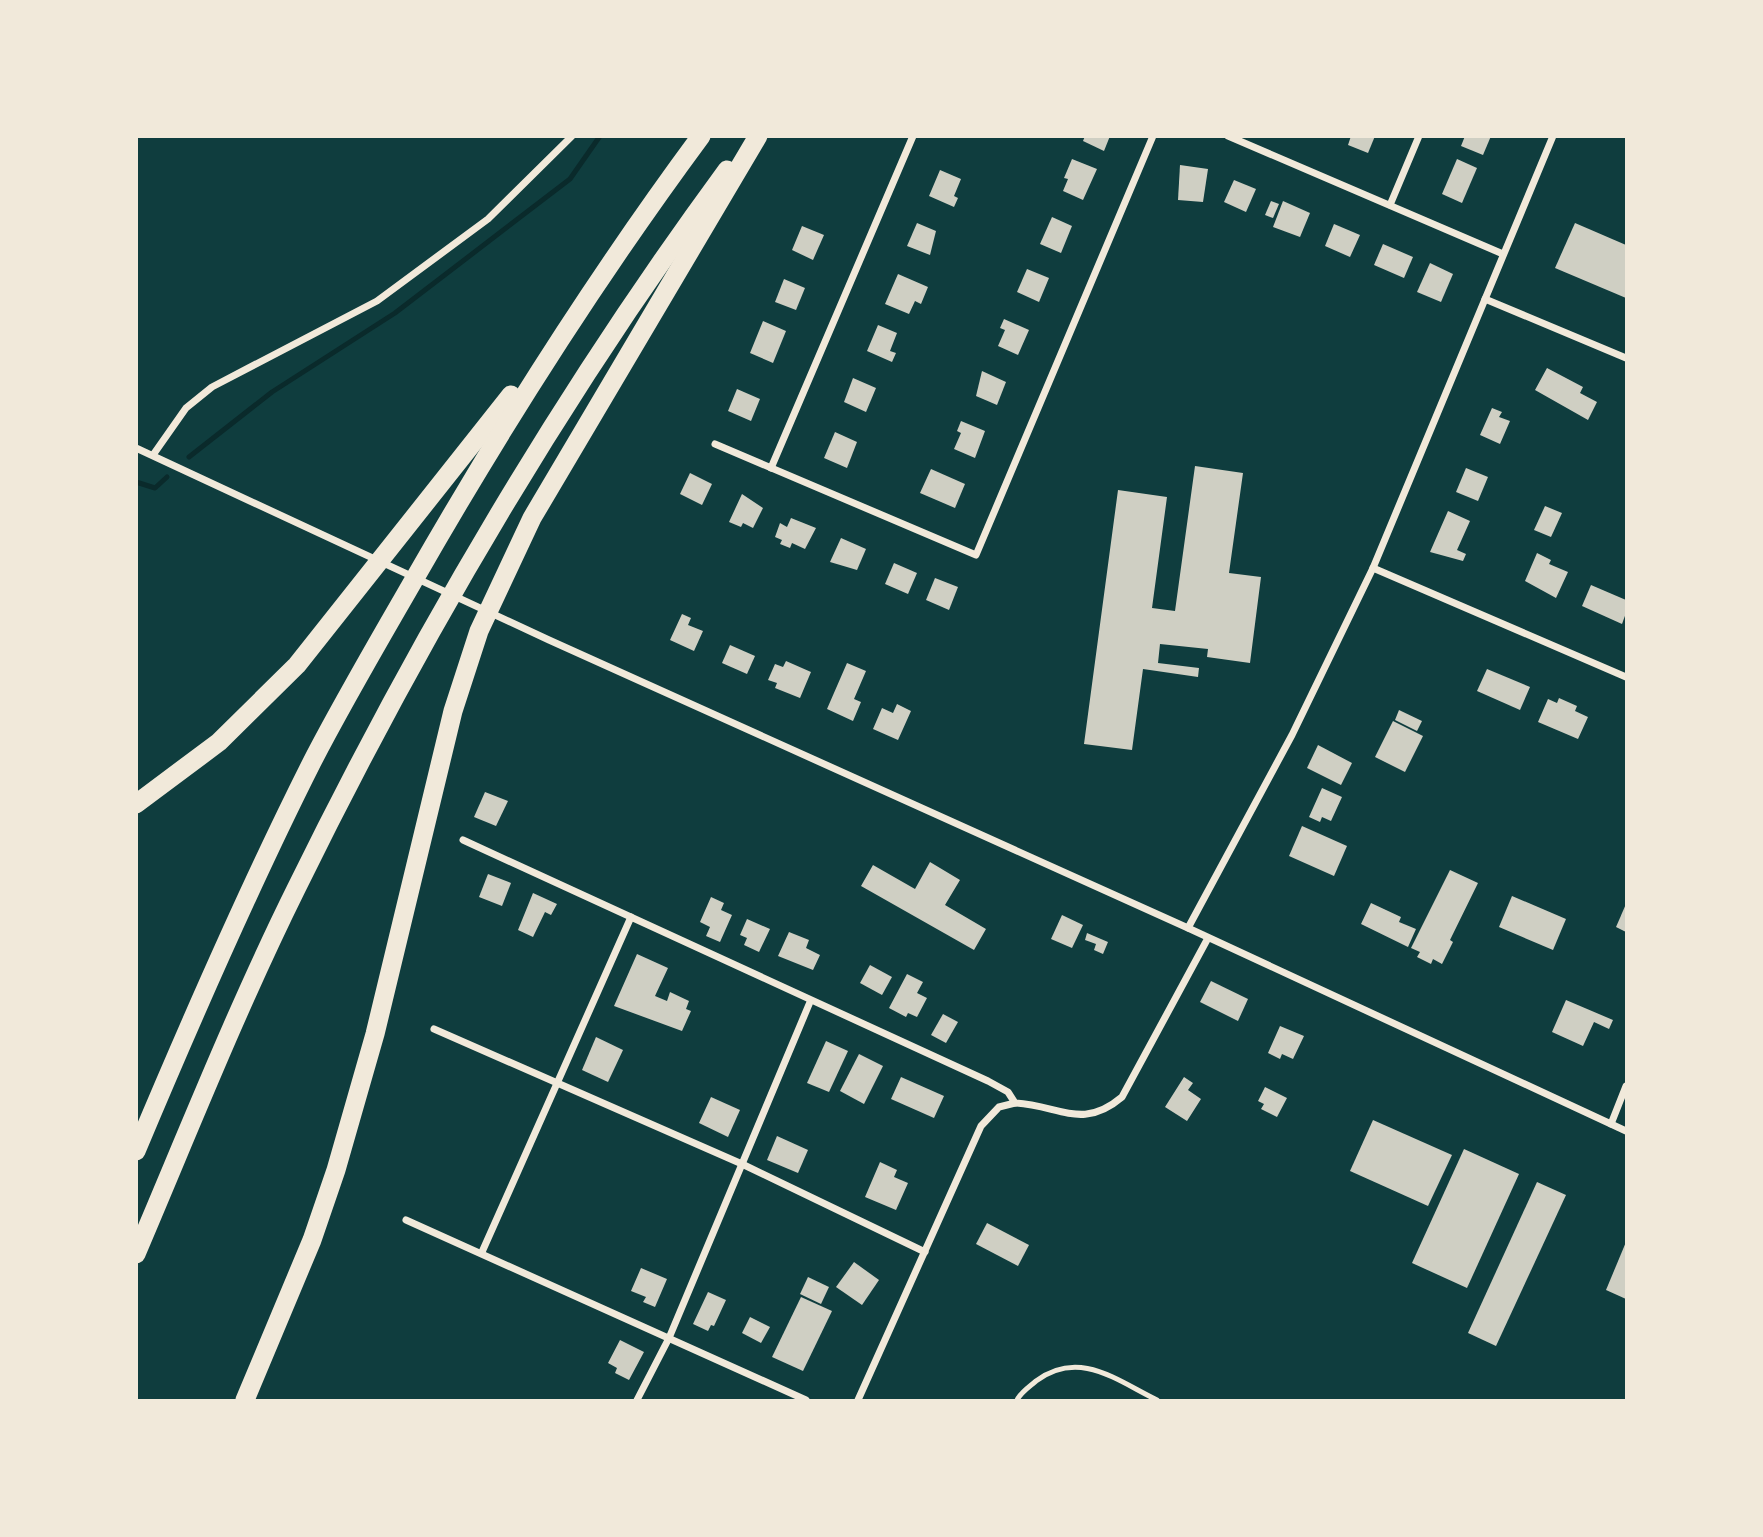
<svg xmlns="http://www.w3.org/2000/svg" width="1763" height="1537" font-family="Lora,serif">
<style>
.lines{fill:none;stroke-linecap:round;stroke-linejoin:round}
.stream{stroke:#0a2a2b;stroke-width:5}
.building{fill:#cfcfc3}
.service{stroke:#f1e9da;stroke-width:5}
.minor{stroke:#f1e9da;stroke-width:7}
.motorway{stroke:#f1e9da;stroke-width:19}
</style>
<rect width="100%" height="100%" fill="#0f3d3e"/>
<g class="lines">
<g class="stream">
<polyline points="189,457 272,392 395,313 570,179 600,136"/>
<polyline points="136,482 155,488 167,477"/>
</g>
</g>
<g class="building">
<polygon points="1085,136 1110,136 1104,151 1083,141"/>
<polygon points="1351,136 1375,136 1368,153 1348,145"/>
<polygon points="1465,136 1491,136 1483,155 1461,146"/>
<polygon points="1072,159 1097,169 1083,200 1063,191 1068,179 1064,178"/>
<polygon points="1457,159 1477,168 1462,203 1442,194"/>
<polygon points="1180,165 1208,169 1203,202 1178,200"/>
<polygon points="940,170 961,179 954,196 958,198 954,207 929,196"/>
<polygon points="1234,180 1256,189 1246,212 1224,202"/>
<polygon points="1271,201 1279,204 1273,218 1265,215"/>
<polygon points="1283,201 1310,213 1300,237 1273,227"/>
<polygon points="1052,217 1072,226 1061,253 1040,244"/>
<polygon points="917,223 936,231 930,255 907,246"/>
<polygon points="1575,223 1626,245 1626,298 1555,268"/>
<polygon points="1334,224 1360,235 1350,257 1325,246"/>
<polygon points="802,226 824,235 813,260 792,250"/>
<polygon points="1383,244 1413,257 1404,278 1374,265"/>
<polygon points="1430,263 1453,274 1441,302 1417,292"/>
<polygon points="1027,269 1049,278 1039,302 1017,292"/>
<polygon points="898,274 928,287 921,304 915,301 909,314 885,304"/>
<polygon points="784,279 805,288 796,310 775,302"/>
<polygon points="1004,319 1029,330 1018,355 998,346 1005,330 1000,328"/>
<polygon points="763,321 786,331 773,363 750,353"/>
<polygon points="878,325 897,333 890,351 896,353 892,362 867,351"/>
<polygon points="1547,368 1583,387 1580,393 1597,402 1588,420 1535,390"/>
<polygon points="982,371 1006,382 997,405 976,396"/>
<polygon points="853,378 876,388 866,412 844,402"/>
<polygon points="737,389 760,399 751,421 728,411"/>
<polygon points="1492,408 1502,412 1499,417 1510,421 1500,444 1480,435"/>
<polygon points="961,421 985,431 975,458 954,449 961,433 957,431"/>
<polygon points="835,432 857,442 847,468 824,458"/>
<polygon points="1195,466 1243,473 1229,573 1261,577 1250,663 1207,657 1208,649 1160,644 1158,663 1199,668 1198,677 1143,669 1132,750 1084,744 1118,490 1167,497 1152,608 1175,611"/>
<polygon points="1466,468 1488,477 1478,501 1456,492"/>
<polygon points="931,469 965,484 955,508 920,493"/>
<polygon points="690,473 712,484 702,505 680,494"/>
<polygon points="742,494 763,508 753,528 743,523 741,527 729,522"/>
<polygon points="1545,506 1562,513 1551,537 1534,530"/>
<polygon points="1448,511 1470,521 1457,550 1466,554 1463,561 1430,552"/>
<polygon points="791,518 816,528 805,549 792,543 790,548 780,544 782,540 775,537 780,523 787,527"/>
<polygon points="841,538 866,549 857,570 830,562"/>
<polygon points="1537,553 1551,560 1549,564 1568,572 1556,598 1525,581"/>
<polygon points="894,563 917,573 908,594 885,584"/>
<polygon points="935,578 958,587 949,610 926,600"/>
<polygon points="1591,585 1626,600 1626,613 1622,624 1582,606"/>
<polygon points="682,614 691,618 688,625 703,631 694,651 670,640"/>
<polygon points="730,645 755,656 747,674 722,663"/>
<polygon points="786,661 811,672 800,698 775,688 777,683 768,680 775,664 783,667"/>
<polygon points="847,663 866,671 854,699 861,702 853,721 827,709"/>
<polygon points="1487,669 1530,687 1520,710 1477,691"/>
<polygon points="1559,698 1577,706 1575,711 1588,717 1578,739 1538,722 1548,699 1557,703"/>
<polygon points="897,704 911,711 898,740 873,729 882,708 893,713"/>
<polygon points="1399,710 1422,721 1417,731 1395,720"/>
<polygon points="1393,721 1423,736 1405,772 1375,757"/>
<polygon points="1318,745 1352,763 1341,785 1307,768"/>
<polygon points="1322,788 1342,797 1331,821 1322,817 1320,822 1309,817"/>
<polygon points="485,792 508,801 496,826 474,817"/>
<polygon points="1302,826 1347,846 1334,876 1289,856"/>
<polygon points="930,862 960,880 945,905 986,929 974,950 861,886 873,865 915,889"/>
<polygon points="1450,870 1478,883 1450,940 1453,942 1442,964 1433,959 1431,964 1417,957 1420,952 1411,948"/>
<polygon points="488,874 511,883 502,906 479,897"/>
<polygon points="533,893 557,904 551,915 545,912 533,937 518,930"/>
<polygon points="1512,896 1566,919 1553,950 1499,927"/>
<polygon points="711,897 724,903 721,910 732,915 720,942 706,936 710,927 700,922"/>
<polygon points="1371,903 1401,917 1399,922 1416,929 1408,947 1361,924"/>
<polygon points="1626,904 1626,932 1616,927"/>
<polygon points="1062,915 1083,925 1072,948 1051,939"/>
<polygon points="747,919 770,929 759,952 744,945 747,938 740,935"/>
<polygon points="789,932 809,940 806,948 820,955 813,970 778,956"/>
<polygon points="1087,933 1108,942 1103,954 1094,950 1096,944 1085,940"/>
<polygon points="637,954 668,968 655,996 667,1001 670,992 689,1001 686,1009 691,1011 682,1031 614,1006"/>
<polygon points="870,965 892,977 882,995 860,983"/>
<polygon points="907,974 923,982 917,993 927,998 917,1017 908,1013 906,1017 889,1008"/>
<polygon points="1211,981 1248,999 1238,1021 1200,1002"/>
<polygon points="1566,1000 1613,1020 1609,1029 1594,1022 1583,1046 1552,1032"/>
<polygon points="943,1014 958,1022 946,1043 931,1035"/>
<polygon points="1280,1026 1304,1036 1293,1059 1282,1054 1280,1059 1268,1053"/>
<polygon points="596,1037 623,1050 608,1082 582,1070"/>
<polygon points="826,1041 848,1051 829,1092 807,1083"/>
<polygon points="859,1054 883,1066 864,1104 840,1091"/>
<polygon points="901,1077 944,1096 934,1118 891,1099"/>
<polygon points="1184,1077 1193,1083 1188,1090 1201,1099 1187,1121 1165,1107"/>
<polygon points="1265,1087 1287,1098 1277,1117 1261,1109 1264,1104 1258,1101"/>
<polygon points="711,1097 740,1110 728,1137 699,1123"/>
<polygon points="1373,1120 1452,1155 1428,1206 1350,1171"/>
<polygon points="777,1136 808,1150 798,1173 767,1160"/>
<polygon points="1464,1149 1519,1174 1467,1288 1412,1263"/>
<polygon points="880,1162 897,1170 894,1177 908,1183 896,1210 865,1197"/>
<polygon points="1537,1182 1566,1195 1496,1346 1468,1333"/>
<polygon points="987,1223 1029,1245 1018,1266 976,1244"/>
<polygon points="1626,1242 1626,1299 1606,1290"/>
<polygon points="854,1262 879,1280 862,1305 836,1287"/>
<polygon points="641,1268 667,1279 655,1307 643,1302 646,1297 631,1291"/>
<polygon points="808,1277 829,1287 821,1304 800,1294"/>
<polygon points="708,1292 726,1300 714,1326 711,1325 708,1331 693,1324"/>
<polygon points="801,1297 832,1311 803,1371 772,1357"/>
<polygon points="750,1317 770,1327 761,1343 742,1333"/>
<polygon points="620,1340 644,1352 629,1380 615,1373 617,1368 608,1363"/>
</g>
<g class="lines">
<path class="service" d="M 1017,1400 C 1021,1392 1029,1387 1036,1381 C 1079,1349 1116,1380 1157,1400"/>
<g class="minor">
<polyline points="1228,136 1503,254"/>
<polyline points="1390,205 1419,136"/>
<polyline points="1485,299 1626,358"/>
<polyline points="715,444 976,555 1153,136"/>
<polyline points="136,448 549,640 1188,928 1626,1131"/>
<polyline points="153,455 186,408 212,387 377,301 488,219 572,136"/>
<polyline points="771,468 913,136"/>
<polyline points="1373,568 1626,677"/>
<path d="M 463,840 L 988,1081 L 1008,1092 L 1015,1103 C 1059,1105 1082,1131 1122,1097 L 1208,938"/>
<polyline points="1188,928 1292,735 1373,568 1553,136"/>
<polyline points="434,1029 742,1164 925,1252"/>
<polyline points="1611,1124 1626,1086"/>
<polyline points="406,1220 806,1400"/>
<polyline points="482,1252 631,917"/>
<polyline points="637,1400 669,1338 810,1002"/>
<polyline points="858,1400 981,1126 999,1107 1015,1103"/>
</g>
<g class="motorway">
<polyline points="136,804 219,742 297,665 511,395"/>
<path d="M 136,1151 C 191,1020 248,889 312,762 C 344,700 380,639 415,578 C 502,426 596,278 701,136"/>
<path d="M 136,1254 C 188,1132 237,1008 296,889 C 419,638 561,396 727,170"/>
<polyline points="245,1400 312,1240 336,1170 375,1034 453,711 479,631 532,518 758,136"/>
</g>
</g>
<rect width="1763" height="1537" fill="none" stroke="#f1e9da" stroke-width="276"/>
</svg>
